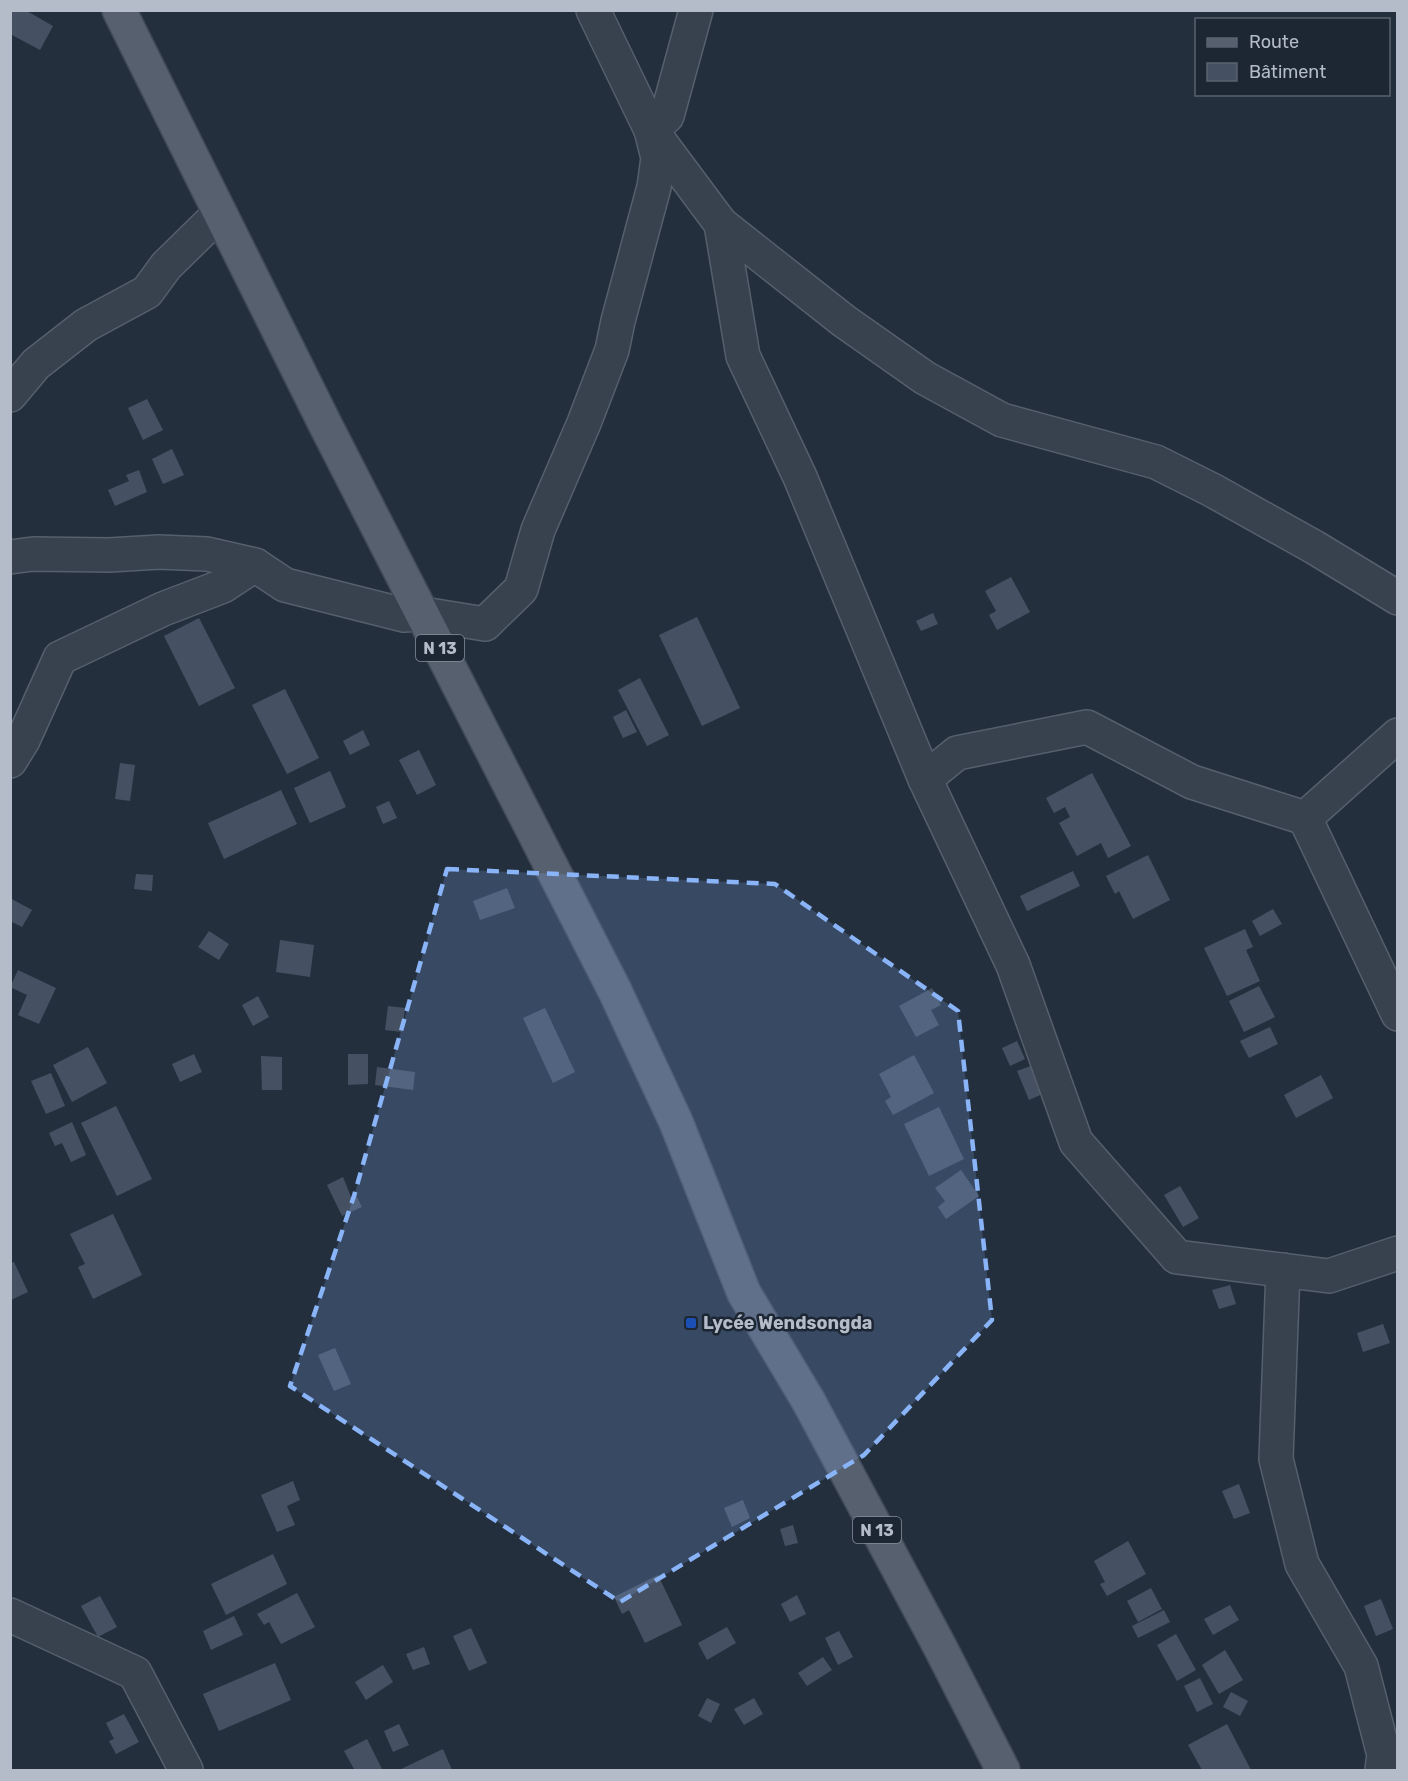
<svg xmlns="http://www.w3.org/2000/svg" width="1408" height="1781" font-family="Rubik,sans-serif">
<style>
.building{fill:#455162}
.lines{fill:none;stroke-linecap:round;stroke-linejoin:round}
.minor-casing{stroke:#565f6c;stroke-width:36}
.major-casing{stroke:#414a57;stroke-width:36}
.minor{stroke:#38414e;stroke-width:33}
.major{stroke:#56606e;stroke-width:33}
.marked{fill:#8ab4f8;fill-opacity:0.2;stroke:#8ab4f8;stroke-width:4.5;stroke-dasharray:12 8;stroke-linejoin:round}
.transit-dot{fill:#1a4fb4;stroke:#1d2633;stroke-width:2}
.labels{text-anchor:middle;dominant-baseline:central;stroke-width:5;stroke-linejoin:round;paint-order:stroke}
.shield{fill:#1d2633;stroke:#878f9c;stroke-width:1.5}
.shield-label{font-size:16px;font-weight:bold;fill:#b4bcc9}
.poi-label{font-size:18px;font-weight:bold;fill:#b4bcc9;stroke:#1d2633;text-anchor:start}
</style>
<rect width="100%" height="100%" fill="#242f3e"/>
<g class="building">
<polygon points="10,10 25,10 53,26 40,50 10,34"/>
<polygon points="147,399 163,430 143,440 128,408"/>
<polygon points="172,449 184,475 163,484 152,459"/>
<polygon points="139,470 147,492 115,506 108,490 129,481 126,475"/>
<polygon points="1011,577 1030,612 997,630 989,615 996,611 985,591"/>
<polygon points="933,613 938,624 921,631 916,621"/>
<polygon points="697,617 740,708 702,726 659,635"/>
<polygon points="199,618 235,688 199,706 164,636"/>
<polygon points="640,678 669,735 647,746 618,690"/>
<polygon points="285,689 319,758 287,774 252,705"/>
<polygon points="626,710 637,732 623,738 613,717"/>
<polygon points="363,730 370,745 350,755 343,741"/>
<polygon points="419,750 436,785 417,795 399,760"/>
<polygon points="120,763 135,765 130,801 115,799"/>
<polygon points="330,771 346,807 310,823 294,788"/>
<polygon points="1092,773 1131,846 1108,858 1101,843 1077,856 1059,823 1070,817 1065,807 1054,813 1046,798"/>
<polygon points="281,790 297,824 224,859 208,823"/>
<polygon points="389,801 397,818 383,824 376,807"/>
<polygon points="1148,855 1170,900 1133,919 1119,891 1115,894 1106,876"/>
<polygon points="1073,871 1080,886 1027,911 1020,896"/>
<polygon points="136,874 153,875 152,891 134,889"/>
<polygon points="507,888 515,908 480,920 473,901"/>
<polygon points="10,898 32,910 22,927 10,921"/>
<polygon points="1273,909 1282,924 1260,936 1252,921"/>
<polygon points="1245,929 1253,947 1246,950 1260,981 1227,996 1204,948"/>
<polygon points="209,931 229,944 219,960 198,947"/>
<polygon points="280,940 314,945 310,977 276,972"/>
<polygon points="18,970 56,988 39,1024 18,1015 27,995 10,987"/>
<polygon points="1259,986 1275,1017 1244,1032 1229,1001"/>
<polygon points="932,988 941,1005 931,1010 939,1025 916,1037 899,1006"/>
<polygon points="258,996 269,1017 253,1026 242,1005"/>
<polygon points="388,1006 405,1008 402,1032 385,1030"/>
<polygon points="545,1008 575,1072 553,1083 523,1018"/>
<polygon points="1270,1027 1278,1044 1249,1058 1240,1041"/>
<polygon points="1017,1041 1025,1059 1010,1066 1002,1048"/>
<polygon points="88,1047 107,1083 72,1102 53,1065"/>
<polygon points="194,1054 202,1072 180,1082 172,1064"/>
<polygon points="348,1054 368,1054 368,1084 348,1085"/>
<polygon points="914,1055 934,1093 893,1115 885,1101 891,1097 879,1074"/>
<polygon points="261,1056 282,1057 282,1090 262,1090"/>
<polygon points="1036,1064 1047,1092 1029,1100 1017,1071"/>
<polygon points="377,1067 415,1072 413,1090 375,1085"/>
<polygon points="51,1073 65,1106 46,1114 31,1081"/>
<polygon points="1321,1075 1333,1098 1296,1118 1284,1095"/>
<polygon points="116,1106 152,1179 117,1196 81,1123"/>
<polygon points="939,1107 964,1159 929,1176 904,1124"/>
<polygon points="72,1122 86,1155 71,1162 62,1143 55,1146 49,1133"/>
<polygon points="961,1170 979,1196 946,1219 938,1207 945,1201 935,1188"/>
<polygon points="343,1177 351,1197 356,1195 362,1207 342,1216 327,1185"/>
<polygon points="1180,1186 1199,1218 1183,1227 1164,1195"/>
<polygon points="113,1214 142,1275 93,1299 78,1267 85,1264 70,1234"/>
<polygon points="14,1262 28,1292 11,1300 10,1263"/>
<polygon points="1230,1285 1236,1304 1219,1309 1212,1290"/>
<polygon points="1383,1324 1390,1343 1363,1352 1357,1333"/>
<polygon points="335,1348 351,1384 334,1391 318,1355"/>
<polygon points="293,1481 300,1500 287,1506 295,1525 277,1532 261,1495"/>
<polygon points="1239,1484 1250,1513 1234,1519 1222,1491"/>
<polygon points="743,1500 750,1518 732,1527 724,1508"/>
<polygon points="793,1525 798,1543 785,1546 780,1529"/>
<polygon points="1128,1541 1146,1574 1107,1596 1100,1584 1105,1582 1094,1561"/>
<polygon points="273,1554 287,1584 226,1615 211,1584"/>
<polygon points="658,1575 682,1625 645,1643 629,1610 622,1614 614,1597"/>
<polygon points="1151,1588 1162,1609 1138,1622 1127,1601"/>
<polygon points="297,1593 315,1627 281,1644 269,1622 264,1625 257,1614"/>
<polygon points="797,1595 806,1614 790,1622 781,1604"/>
<polygon points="100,1596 117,1627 98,1637 81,1606"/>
<polygon points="1381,1599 1393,1629 1376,1636 1364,1606"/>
<polygon points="1230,1605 1239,1620 1213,1635 1204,1619"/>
<polygon points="1164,1610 1170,1622 1138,1638 1132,1626"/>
<polygon points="234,1616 243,1635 211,1650 203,1631"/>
<polygon points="727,1627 736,1643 707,1660 698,1643"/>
<polygon points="471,1628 487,1663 469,1671 453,1636"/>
<polygon points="839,1631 853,1657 838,1665 825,1638"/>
<polygon points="1176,1634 1196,1670 1177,1681 1157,1645"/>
<polygon points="424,1647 430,1664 413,1670 406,1654"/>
<polygon points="1225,1650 1243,1680 1219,1694 1202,1665"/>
<polygon points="823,1657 832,1670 807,1686 798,1673"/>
<polygon points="275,1663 291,1700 219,1731 203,1694"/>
<polygon points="383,1665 393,1682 366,1700 355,1682"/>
<polygon points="1200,1678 1213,1704 1197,1712 1184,1686"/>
<polygon points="1231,1692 1248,1701 1240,1716 1223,1707"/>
<polygon points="707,1698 720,1704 711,1723 698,1716"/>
<polygon points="754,1698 763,1714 744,1725 734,1709"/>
<polygon points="124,1714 139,1742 116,1754 109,1741 114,1739 106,1723"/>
<polygon points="399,1724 409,1745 393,1752 384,1731"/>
<polygon points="1227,1724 1251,1770 1202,1770 1188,1745"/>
<polygon points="367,1739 382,1769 350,1770 354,1769 344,1751"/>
<polygon points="443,1749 452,1770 399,1770"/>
</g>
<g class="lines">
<g class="minor-casing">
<g id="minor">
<polyline points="593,10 651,130 721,224 743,356 800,477 925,779 1013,965 1076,1142 1177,1257 1329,1276 1398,1253"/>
<polyline points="721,224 844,321 925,378 1002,420 1156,462 1212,490 1314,547 1398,598"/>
<polyline points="10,395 36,364 86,325 147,292 166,266 220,213"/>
<polyline points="10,557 33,554 109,555 159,552 207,554 255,565 285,585 404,615 423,614 485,624 521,589 538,530 584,423 612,350 618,321 654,187 658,158 651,130 667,116 696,10"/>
<polyline points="10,761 23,740 60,658 163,609 223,586 255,565"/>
<polyline points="925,779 957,753 1087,727 1192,782 1305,818 1398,735"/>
<polyline points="1305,818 1398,1014"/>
<polyline points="1283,1270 1276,1459 1302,1564 1361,1666 1384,1755 1382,1770"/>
<polyline points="10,1615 135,1673 186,1770"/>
</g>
</g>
<g class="major-casing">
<polyline id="major" points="119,10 326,426 615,991 676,1122 744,1293 809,1402 940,1647 1003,1770"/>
</g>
<use href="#minor" class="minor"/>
<use href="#major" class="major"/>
</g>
<path class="marked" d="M 447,869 L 775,884 L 958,1011 L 992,1320 L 864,1455 L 620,1602 L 290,1386 L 354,1196 Z"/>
<rect class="transit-dot" x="685" y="1317" width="12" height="12" rx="3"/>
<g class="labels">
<g class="shield">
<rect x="416" y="635" width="48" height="26" rx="4.5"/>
<rect x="853" y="1517" width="48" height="26" rx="4.5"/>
</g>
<g class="shield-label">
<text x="440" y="648">N 13</text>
<text x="877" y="1530">N 13</text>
</g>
<g class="poi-label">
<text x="703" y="1323">Lycée Wendsongda</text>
</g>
</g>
<rect width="1408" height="1781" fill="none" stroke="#b4bcc9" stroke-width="24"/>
<rect x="1195" y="18" width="195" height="78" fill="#1d2633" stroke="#59626f" stroke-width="1.5"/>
<rect x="1207" y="38" width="30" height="9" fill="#56606e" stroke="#59626f" stroke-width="1.5"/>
<text x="1249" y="48" font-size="18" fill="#b4bcc9">Route</text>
<rect x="1207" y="63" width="30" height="18" fill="#455162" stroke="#59626f" stroke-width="1.5"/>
<text x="1249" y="78" font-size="18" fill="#b4bcc9">Bâtiment</text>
</svg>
